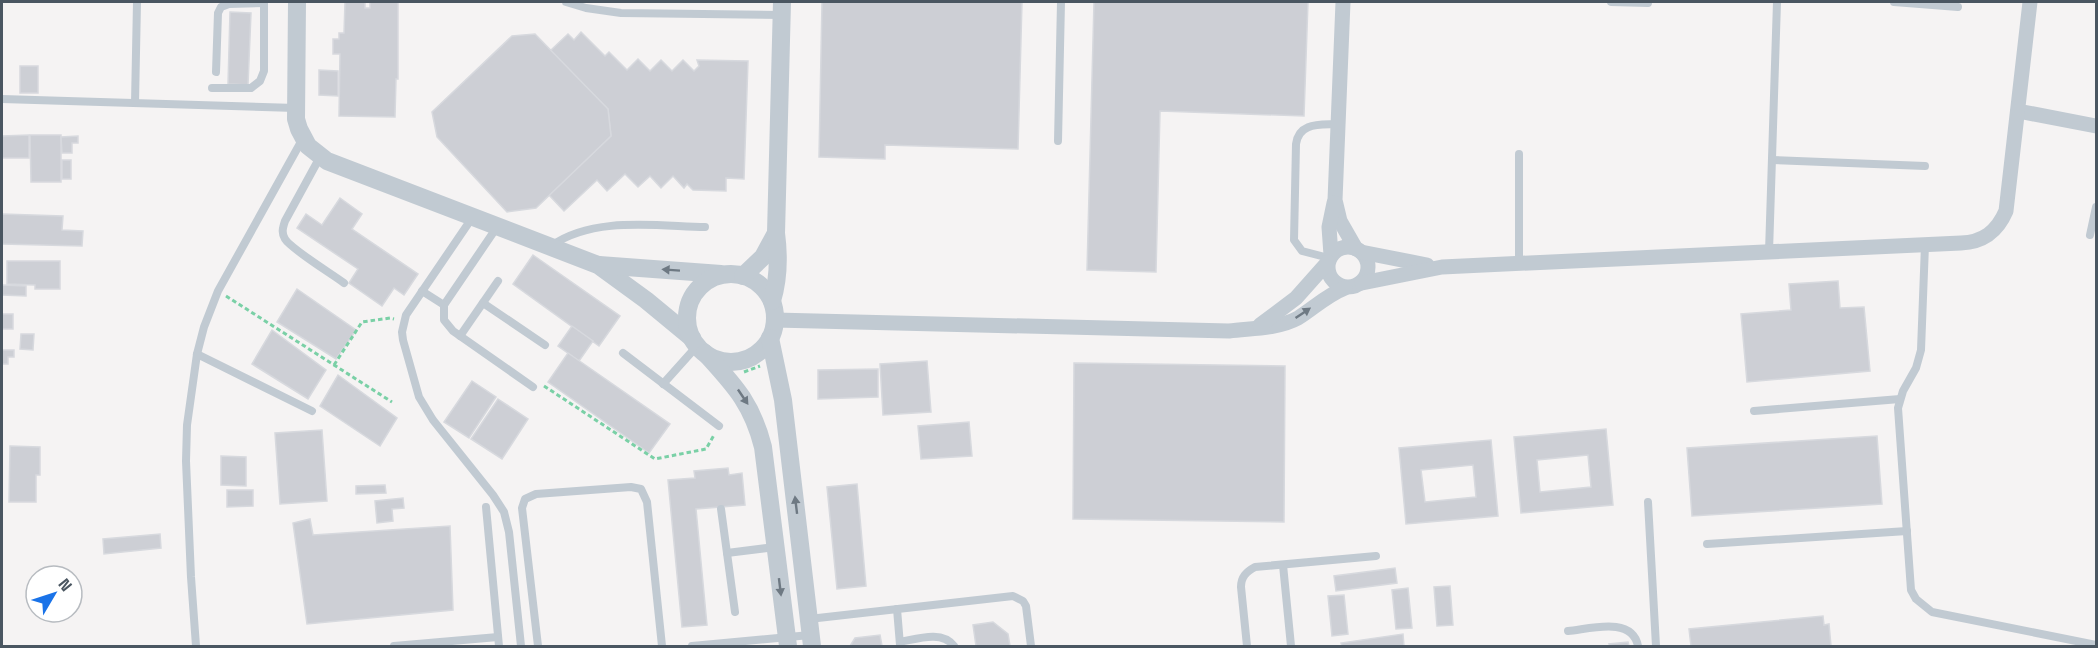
<svg xmlns="http://www.w3.org/2000/svg" width="2098" height="648" font-family="'Space Grotesk',sans-serif">
<style>
.building{fill:#cdcfd5;stroke:#d7d9de;stroke-width:1.5;fill-rule:evenodd}
.lines{fill:none;stroke-linecap:round;stroke-linejoin:round}
.path{stroke:#7ad0a6;stroke-width:3;stroke-dasharray:4.5 3;stroke-linecap:butt}
.service{stroke:#c1cad2;stroke-width:8}
.minor{stroke:#c1cad2;stroke-width:15}
.tertiary{stroke:#c1cad2;stroke-width:18}
.oneway{fill:#6e7983}
</style>
<rect width="100%" height="100%" fill="#f5f3f3"/>
<g class="building">
<polygon points="345,2 365,2 365,8 370,8 370,2 398,2 398,79 396,79 395,117 339,116 340,54 333,54 333,39 339,39 339,33 344,33"/>
<polygon points="822,2 1022,2 1018,149 885,145 885,159 819,157"/>
<polygon points="1094,2 1308,2 1304,116 1160,111 1156,272 1087,270"/>
<polygon points="230,12 251,13 248,85 228,84"/>
<polygon points="581,32 605,56 609,52 627,70 638,59 650,71 661,60 672,71 683,60 694,71 699,66 697,60 748,61 744,179 726,178 726,191 693,190 687,184 684,188 673,176 661,188 650,176 638,187 625,174 607,191 597,180 564,211 549,195 611,136 608,109 550,51 568,34 574,40"/>
<polygon points="535,34 608,109 611,136 536,208 507,212 437,137 432,112 512,36"/>
<rect x="20" y="66" width="18" height="27"/>
<polygon points="319,70 338,71 338,96 319,95"/>
<polygon points="29,135 29,158 2,158 2,136"/>
<polygon points="30,135 61,135 61,182 31,182"/>
<polygon points="78,136 78,143 72,143 72,153 62,153 61,137"/>
<rect x="62" y="160" width="9" height="19"/>
<polygon points="340,198 362,214 352,229 418,274 404,295 394,288 382,306 349,283 358,269 297,228 306,214 322,225"/>
<polygon points="2,214 63,216 62,230 83,231 82,246 2,244"/>
<polygon points="533,255 620,316 599,346 513,284"/>
<polygon points="7,261 60,261 60,289 35,289 35,285 7,284"/>
<polygon points="1838,281 1840,308 1864,307 1870,371 1747,382 1741,314 1791,310 1789,284"/>
<polygon points="2,285 26,286 26,296 2,295"/>
<polygon points="297,289 356,330 336,359 277,322"/>
<rect x="2" y="314" width="11" height="15"/>
<polygon points="572,326 593,341 579,361 558,346"/>
<polygon points="272,330 326,370 308,399 252,364"/>
<polygon points="21,334 34,334 33,350 20,349"/>
<polygon points="2,350 14,350 14,357 8,357 8,364 2,364"/>
<polygon points="568,353 670,424 649,453 548,382"/>
<polygon points="927,361 931,412 883,415 880,364"/>
<polygon points="1074,363 1285,366 1284,522 1073,519"/>
<polygon points="878,369 878,397 818,399 818,370"/>
<polygon points="338,375 397,418 380,446 320,406"/>
<polygon points="472,381 496,397 469,438 444,422"/>
<polygon points="498,399 528,419 502,459 471,439"/>
<polygon points="969,422 972,456 921,459 918,426"/>
<path d="M 1606,429 L 1613,505 L 1521,513 L 1514,437 ZM 1588,455 L 1591,487 L 1540,492 L 1537,460 Z"/>
<polygon points="322,430 327,501 280,504 275,433"/>
<polygon points="1877,436 1882,504 1692,516 1687,448"/>
<path d="M 1491,440 L 1498,516 L 1406,524 L 1399,448 ZM 1473,465 L 1476,497 L 1425,502 L 1421,470 Z"/>
<polygon points="10,446 40,447 40,475 36,475 36,502 9,502"/>
<polygon points="221,456 246,457 246,486 221,485"/>
<polygon points="728,468 729,475 742,473 745,505 696,509 707,625 682,627 668,480 695,478 694,471"/>
<polygon points="857,484 866,586 837,589 827,487"/>
<polygon points="385,485 386,493 356,494 356,486"/>
<polygon points="227,490 253,490 253,506 227,507"/>
<polygon points="403,498 404,508 392,509 393,521 377,523 375,501"/>
<polygon points="310,519 313,535 450,526 453,610 307,624 293,523"/>
<polygon points="160,534 161,548 104,554 103,539"/>
<polygon points="1395,568 1397,583 1336,591 1334,576"/>
<polygon points="1450,586 1453,625 1437,626 1434,587"/>
<polygon points="1408,588 1412,628 1396,629 1392,590"/>
<polygon points="1344,595 1348,634 1332,636 1328,596"/>
<polygon points="1823,616 1824,625 1829,624 1831,646 1691,646 1689,629"/>
<polygon points="993,622 1008,634 1010,646 976,646 973,625"/>
<polygon points="1403,634 1404,646 1342,646 1341,643"/>
<polygon points="880,635 882,646 850,646 855,638"/>
<polygon points="1628,642 1629,646 1610,646 1609,644"/>
</g>
<g class="lines">
<g class="path">
<polyline points="226,296 392,402"/>
<polyline points="334,365 362,322 390,318 394,319"/>
<polyline points="744,372 760,366"/>
<polyline points="544,386 655,459 706,449 714,435"/>
</g>
<g class="service">
<polyline points="566,2 586,8 621,13 782,15"/>
<polyline points="1611,2 1648,3"/>
<polyline points="1894,2 1958,7"/>
<polyline points="216,72 218,13 221,7 229,4 264,3"/>
<polyline points="212,88 251,88 260,81 264,71 264,2"/>
<polyline points="2,99 296,108"/>
<polyline points="135,103 137,2"/>
<polyline points="1058,141 1061,2"/>
<path d="M 320,157 L 285,221 C 283,227 281,233 285,239 C 291,249 332,274 344,283"/>
<polyline points="1772,160 1925,166"/>
<polyline points="472,218 406,315 402,332 403,340 419,397 433,420 493,495 504,512 509,532 521,646"/>
<polyline points="497,227 444,305 444,320 453,331 533,387"/>
<polyline points="2090,235 2096,207"/>
<polyline points="1925,245 1921,350 1916,368 1903,391 1898,408 1911,590 1916,599 1932,612 2096,645"/>
<path d="M 551,246 C 593,216 656,226 705,227"/>
<polyline points="1769,252 1777,2"/>
<path d="M 1329,258 L 1302,251 L 1294,240 L 1296,144 C 1299,122 1320,125 1337,124"/>
<polyline points="1519,264 1519,154"/>
<polyline points="422,291 444,305"/>
<polyline points="483,303 545,345"/>
<polyline points="460,336 498,281"/>
<polyline points="623,353 719,426"/>
<polyline points="197,354 312,411"/>
<polyline points="663,384 697,346"/>
<polyline points="1754,411 1900,399"/>
<polyline points="1648,502 1656,646"/>
<polyline points="486,507 499,646"/>
<polyline points="721,509 735,612"/>
<polyline points="1707,544 1907,531"/>
<polyline points="727,553 775,547"/>
<polyline points="1283,565 1291,646"/>
<polyline points="897,609 900,645"/>
<polyline points="809,619 1013,596 1023,601 1026,606 1031,646"/>
<path d="M 1568,631 C 1590,629 1632,616 1638,646"/>
<path d="M 900,642 C 917,639 942,630 954,646"/>
<polyline points="196,646 191,577 186,461 187,425 197,354 204,327 218,291 302,140"/>
<polyline points="394,646 498,637"/>
<polyline points="538,646 522,508 525,499 536,494 631,487 641,489 647,502 662,646"/>
<polyline points="692,646 810,635"/>
<path d="M 1247,646 L 1241,587 C 1241,577 1246,572 1255,567 L 1376,556"/>
</g>
<g class="minor">
<polyline points="1343,2 1335,200 1340,221 1356,249"/>
<polyline points="2018,111 2096,126"/>
<circle cx="1348" cy="267" r="20"/>
<polyline points="1361,252 1427,265"/>
<polyline points="1331,255 1329,227 1334,203"/>
<path d="M 1362,283 L 1442,267 L 1961,243 C 1983,242 1997,232 2006,211 L 2030,2"/>
<path d="M 775,320 L 1229,331 C 1251,328 1278,329 1298,318 C 1314,308 1327,295 1345,288"/>
<polyline points="1260,325 1296,298 1328,262"/>
</g>
<g class="tertiary">
<polyline points="297,2 296,119 299,129 308,146 327,161 598,265 646,300 692,338"/>
<polyline points="599,265 721,274"/>
<circle cx="731" cy="318" r="44"/>
<polyline points="743,276 763,257 776,233"/>
<path d="M 772,301 C 779,278 779,256 776,233 L 782,2"/>
<polyline points="770,338 783,400 812,646"/>
<path d="M 705,353 C 734,385 752,403 763,447 L 788,646"/>
</g>
</g>
<defs><path id="oneway-solid" d="M-6-.8H1V-3.2L6.5 0L1 3.2V.8H-6Z" transform="scale(1.5)"/></defs>
<g class="oneway">
<use href="#oneway-solid" transform="translate(671 270) rotate(-176)"/>
<use href="#oneway-solid" transform="translate(1303 313) rotate(-34)"/>
<use href="#oneway-solid" transform="translate(743 397) rotate(56)"/>
<use href="#oneway-solid" transform="translate(796 505) rotate(-97)"/>
<use href="#oneway-solid" transform="translate(780 587) rotate(83)"/>
</g>
<rect width="2098" height="648" fill="none" stroke="#4a5661" stroke-width="6"/>
<g transform="translate(54 594) rotate(51)"><circle r="28" fill="#ffffff" stroke="#b7bbc0" stroke-width="1.5"/>
<path d="M0-4.5L10 22L0 15L-10 22Z" fill="#1a73e8"/>
<text y="-9" font-size="16" font-weight="bold" text-anchor="middle" fill="#4a5661">N</text>
</g>
</svg>
